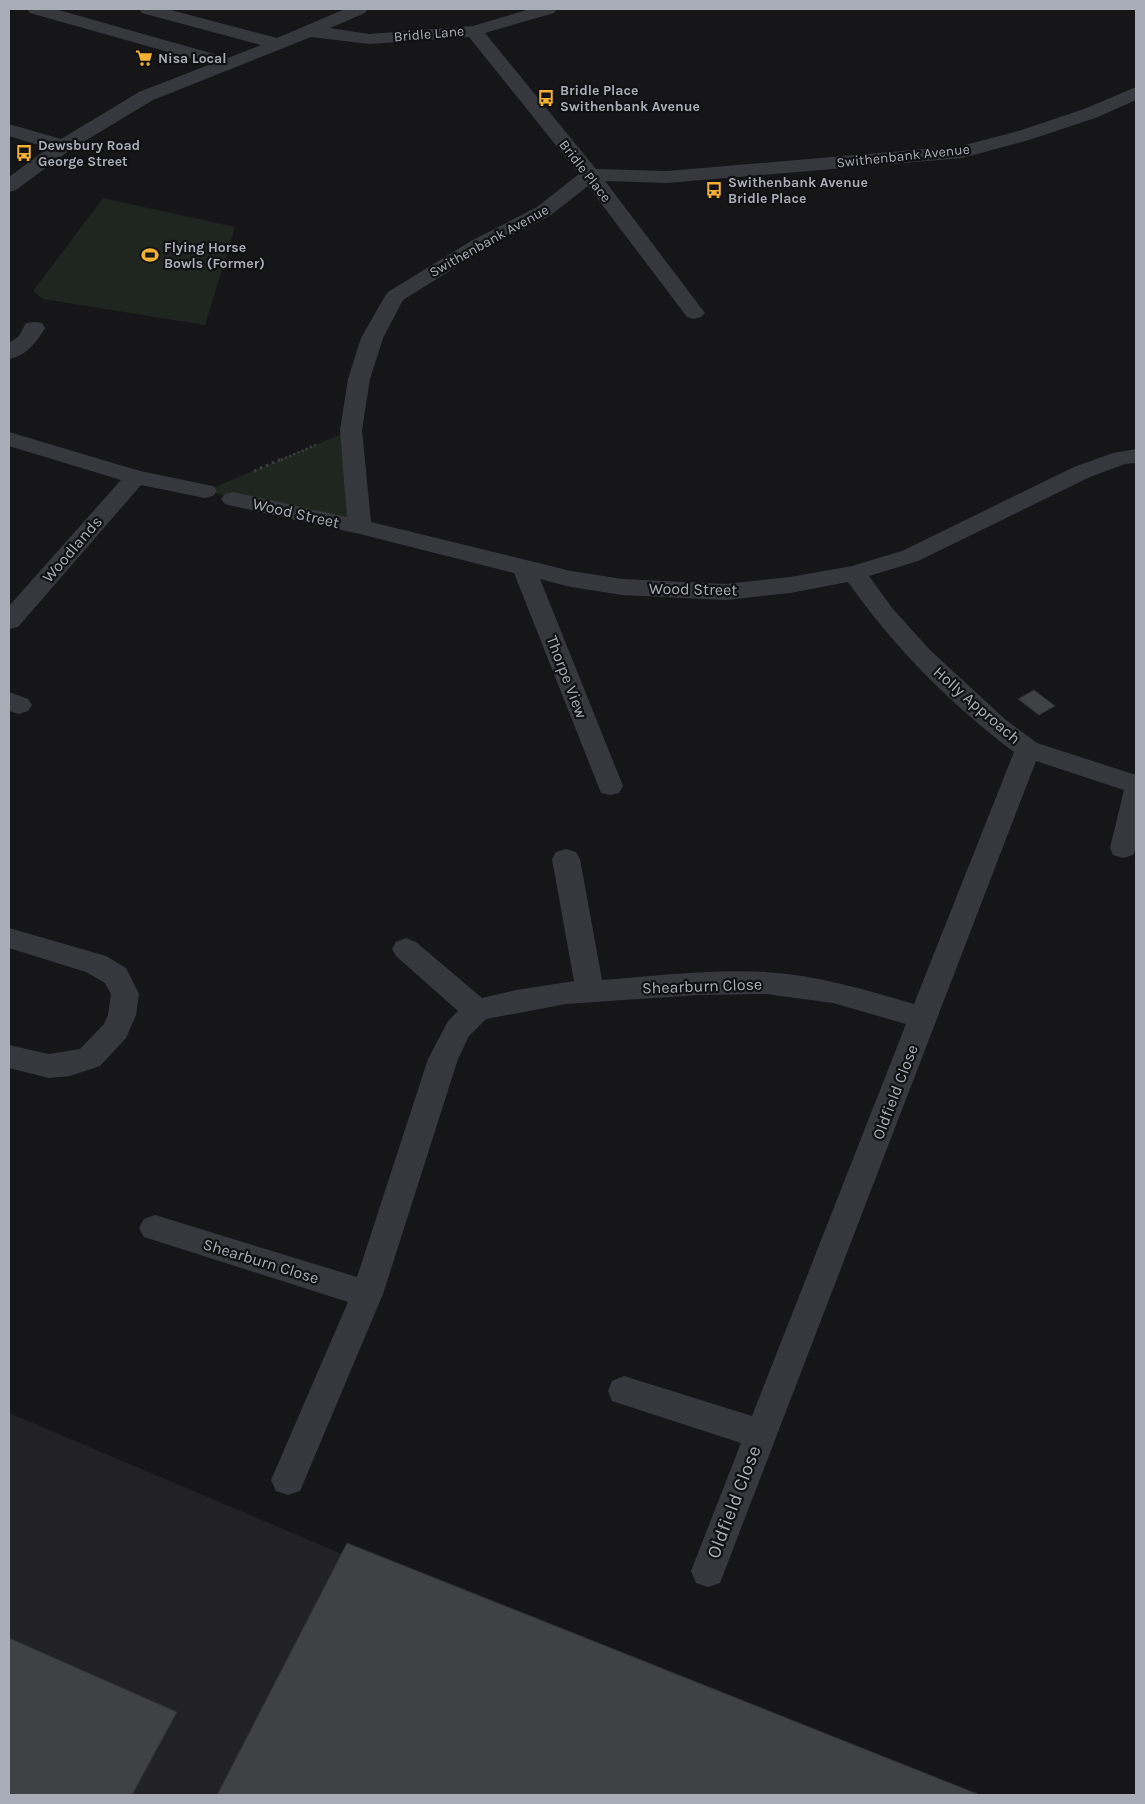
<svg xmlns="http://www.w3.org/2000/svg" width="1145" height="1804" font-family="Karla,sans-serif">
<style>
.built{fill:#222225}
.green{fill:#1e261f}
.building{fill:#404145;stroke:#303034}
.lines{fill:none;stroke-linecap:round;stroke-linejoin:round}
.path-far1{stroke:#3d3f44;stroke-width:2.5;stroke-dasharray:2 2.5;stroke-linecap:butt}
.path{stroke:#3d3f44;stroke-width:3;stroke-dasharray:2.5 4;stroke-linecap:butt}
.minor{fill:#37383d;fill-rule:evenodd}
.labels{text-anchor:middle;dominant-baseline:central;stroke-width:4.5;stroke-linejoin:round;paint-order:stroke}
.far-street-label{font-size:14px;fill:#a8adb8;stroke:#111113}
.far-poi-label{font-size:14px;font-weight:bold;fill:#a8adb8;stroke:#111113;text-anchor:start}
.street-label{font-size:16px;fill:#a8adb8;stroke:#111113}
.near-street-label{font-size:19px;fill:#a8adb8;stroke:#111113}
</style>
<rect width="100%" height="100%" fill="#161618"/>
<polygon class="built" points="9,1413 911,1795 9,1795"/>
<g class="green">
<polygon points="103,198 235,227 205,325 43,299 33,291"/>
<polygon points="351,430 360,527 205,491"/>
</g>
<g class="building">
<polygon points="1034,690 1055,706 1039,715 1018,699"/>
<polygon points="347,1543 980,1795 217,1795"/>
<polygon points="9,1638 177,1712 132,1795 9,1795"/>
</g>
<g class="lines">
<polyline class="path-far1" points="281,460 318,444"/>
<polyline class="path" points="254,471 284,458"/>
<g class="minor">
<path d="M 27,9 L 55,9 L 228,58 L 261,45 L 142,13 L 139,9 L 167,9 L 277,38 L 345,9 L 368,9 L 365,13 L 330,28 L 369,34 L 473,26 L 530,9 L 557,9 L 554,13 L 485,33 L 596,169 L 667,171 L 961,146 L 1015,132 L 1084,109 L 1136,87 L 1136,100 L 1098,117 L 1029,140 L 962,158 L 667,183 L 605,181 L 705,313 L 701,317 L 694,319 L 687,317 L 588,186 L 551,215 L 485,249 L 403,300 L 383,338 L 370,379 L 362,430 L 371,522 L 571,571 L 622,579 L 726,584 L 790,577 L 852,566 L 902,551 L 1074,467 L 1113,453 L 1136,449 L 1136,463 L 1125,464 L 1090,477 L 918,561 L 869,576 L 893,609 L 930,650 L 1006,720 L 1037,743 L 1136,775 L 1136,848 L 1133,855 L 1123,858 L 1113,855 L 1110,848 L 1124,790 L 1036,761 L 720,1583 L 708,1587 L 696,1583 L 691,1571 L 741,1443 L 612,1401 L 608,1391 L 612,1381 L 624,1376 L 752,1416 L 906,1024 L 833,1003 L 766,994 L 697,995 L 566,1004 L 486,1019 L 469,1036 L 458,1059 L 383,1294 L 300,1491 L 288,1495 L 276,1491 L 271,1480 L 348,1302 L 144,1237 L 139,1228 L 144,1219 L 155,1215 L 357,1277 L 428,1059 L 448,1021 L 458,1011 L 396,956 L 392,949 L 396,942 L 406,938 L 416,942 L 482,998 L 516,990 L 574,981 L 552,859 L 556,852 L 566,849 L 576,852 L 580,859 L 602,980 C 656,976 711,969 766,972 C 817,975 866,990 914,1004 L 1014,752 C 950,704 894,647 848,582 L 790,593 L 726,600 L 622,595 L 571,587 L 540,579 L 623,786 L 619,793 L 610,795 L 601,793 L 514,573 L 360,534 L 233,506 L 225,504 L 221,499 L 225,494 L 233,492 L 347,517 L 340,430 L 348,379 L 361,338 L 385,296 L 388,292 L 471,241 L 537,207 L 579,174 L 469,37 L 369,44 L 311,37 L 153,100 L 70,150 L 16,190 L 9,192 L 9,177 L 48,148 L 9,136 L 9,124 L 61,139 L 139,92 L 211,64 L 30,13 Z"/>
<path d="M 34,322 L 42,323 L 45,328 C 36,343 26,356 9,359 L 9,343 L 19,336 L 26,323 Z"/>
<polygon points="9,432 140,471 213,486 217,491 213,496 205,498 141,485 18,627 9,629 9,606 121,480 9,446"/>
<polygon points="9,692 28,699 32,705 28,711 19,714 9,711"/>
<polygon points="9,928 106,956 126,968 139,994 136,1015 126,1038 100,1066 70,1076 49,1078 9,1068 9,1045 49,1054 80,1049 104,1024 108,1015 111,994 105,983 86,972 9,948"/>
</g>
</g>
<defs>
<g id="supermarket-bare" transform="scale(1.35)"><path d="M-6-5.5h2.5l.6 2H6L4.5 2H-2.5L-4.4-4H-6ZM-1.5 3.2a1.3 1.3 0 1 0 .1 0ZM3 3.2a1.3 1.3 0 1 0 .1 0Z" fill="#f2b134" stroke="#111113" stroke-width="2.5" paint-order="stroke"/></g>
<g id="bus-bare" transform="scale(1.35)"><path d="M-5-6H5V4H4V6H2V4H-2V6H-4V4H-5ZM-3.5-4V0h7V-4ZM-3.5 1.2v1.5H-2V1.2ZM2 1.2v1.5H3.5V1.2Z" fill="#f2b134" stroke="#111113" stroke-width="2.5" paint-order="stroke"/></g>
<g id="stadium-bare" transform="scale(1.35)"><path d="M0-5a6.5 5 0 1 0 0 10a6.5 5 0 1 0 0-10ZM-3.5-1.8h7v3.6h-7Z" fill="#f2b134" stroke="#111113" stroke-width="2.5" paint-order="stroke"/></g>
</defs>
<g fill-rule="evenodd">
<use href="#supermarket-bare" x="144" y="58"/>
<use href="#bus-bare" x="546" y="98"/>
<use href="#bus-bare" x="24" y="153"/>
<use href="#bus-bare" x="714" y="190"/>
<use href="#stadium-bare" x="150" y="255"/>
</g>
<g class="labels">
<g class="far-street-label">
<text transform="translate(429 34) rotate(-5)">Bridle Lane</text>
<text transform="translate(903 156) rotate(-6)">Swithenbank Avenue</text>
<text transform="translate(585 171) rotate(52)">Bridle Place</text>
<text transform="translate(489 241) rotate(-29)">Swithenbank Avenue</text>
</g>
<g class="far-poi-label">
<text x="158" y="58">Nisa Local</text>
<text x="560" y="90">Bridle Place<tspan x="560" dy="16">Swithenbank Avenue</tspan></text>
<text x="38" y="145">Dewsbury Road<tspan x="38" dy="16">George Street</tspan></text>
<text x="728" y="182">Swithenbank Avenue<tspan x="728" dy="16">Bridle Place</tspan></text>
<text x="164" y="247">Flying Horse<tspan x="164" dy="16">Bowls (Former)</tspan></text>
</g>
<g class="street-label">
<text transform="translate(296 513) rotate(13)">Wood Street</text>
<text transform="translate(72 549) rotate(-49)">Woodlands</text>
<text transform="translate(693 589) rotate(1)">Wood Street</text>
<text transform="translate(567 677) rotate(69)">Thorpe View</text>
<text transform="translate(977 705) rotate(41)">Holly Approach</text>
<text transform="translate(702 986) rotate(-2)">Shearburn Close</text>
<text transform="translate(895 1092) rotate(-69)">Oldfield Close</text>
<text transform="translate(261 1261) rotate(17)">Shearburn Close</text>
</g>
<g class="near-street-label">
<text transform="translate(734 1502) rotate(-69)">Oldfield Close</text>
</g>
</g>
<rect width="1145" height="1804" fill="none" stroke="#a8adb8" stroke-width="20"/>
</svg>
